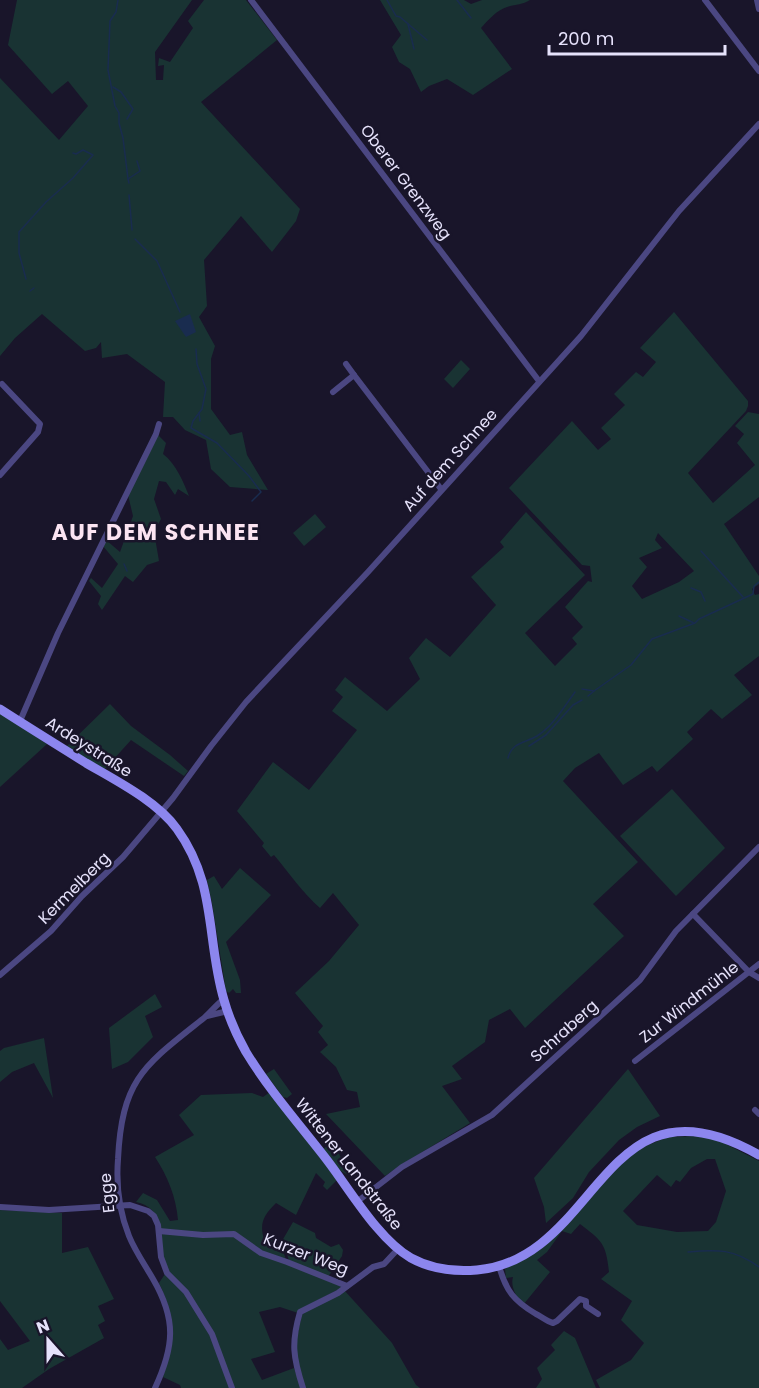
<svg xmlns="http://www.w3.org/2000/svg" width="759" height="1388" font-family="Poppins,sans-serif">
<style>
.green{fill:#193333;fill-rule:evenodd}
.water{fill:#192c4f}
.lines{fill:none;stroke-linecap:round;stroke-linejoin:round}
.stream{stroke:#192c4f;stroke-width:1.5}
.minor{stroke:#4b4782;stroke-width:6}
.secondary{stroke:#8c86ee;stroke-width:9}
.labels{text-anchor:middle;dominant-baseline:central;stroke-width:5;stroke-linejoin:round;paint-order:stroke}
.street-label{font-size:16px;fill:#e6e2fb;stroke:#19152a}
.district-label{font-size:22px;font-weight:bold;letter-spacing:1.5px;fill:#fbe4f2;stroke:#19152a}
</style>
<rect width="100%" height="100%" fill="#19152a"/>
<g class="green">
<polygon points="17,0 192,0 155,52 156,80 163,80 164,65 158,66 159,58 170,62 193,28 188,21 204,0 246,0 277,40 201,102 300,209 296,221 272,252 241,216 204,260 207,306 199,317 215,346 211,359 211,409 230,435 242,432 247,455 268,490 230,487 211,469 206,440 185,430 173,417 163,417 165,382 127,354 102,358 101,342 96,348 85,351 42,314 15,338 0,356 0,78 59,140 88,106 68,81 52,94 8,45"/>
<path d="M 380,0 L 464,0 L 471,4 L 482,0 L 530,0 C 522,5 516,4 507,7 C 497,10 488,20 481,28 L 512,69 L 473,95 L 447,79 L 429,86 L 421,92 L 410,69 L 399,62 L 392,47 L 401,35 Z"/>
<path d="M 674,312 L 748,401 L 748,406 L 746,411 L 688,473 L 713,503 L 755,465 L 737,443 L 744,434 L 735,426 L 748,412 L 759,414 L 759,497 L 724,524 L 759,576 L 759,584 L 752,589 L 755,595 L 759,594 L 759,656 L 734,675 L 752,695 L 722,719 L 711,709 L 687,732 L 693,739 L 657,772 L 652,766 L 623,785 L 599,753 L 575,768 L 563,781 L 638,862 L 593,904 L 624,936 L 525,1028 L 510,1009 L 489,1020 L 485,1042 L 452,1066 L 462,1079 L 442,1086 L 470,1123 L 401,1165 L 385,1176 L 326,1114 L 360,1107 L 357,1092 L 347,1090 L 336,1067 L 320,1052 L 328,1045 L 318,1032 L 323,1026 L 295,993 L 329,961 L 359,925 L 333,893 L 320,908 C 303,893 289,873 274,855 L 271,857 L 262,846 L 264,843 L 237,811 L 273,762 L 309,790 L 357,730 L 332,711 L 343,697 L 335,690 L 345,677 L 387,711 L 420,679 L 409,658 L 426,638 L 450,657 L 496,605 L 471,577 L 504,547 L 500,542 L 526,512 L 585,575 L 525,633 L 555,666 L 577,644 L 572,638 L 583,627 L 565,607 L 588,581 L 592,582 L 590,566 L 582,565 L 509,488 L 572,421 L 598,450 L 611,439 L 601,428 L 625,405 L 614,394 L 636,372 L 643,377 L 656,362 L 640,348 ZM 658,533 L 694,571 L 679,582 L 642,599 L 632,586 L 647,567 L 639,558 L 662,548 L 655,540 Z"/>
<polygon points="461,360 470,369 453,388 444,379"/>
<path d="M 158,435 L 166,443 L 163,454 C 176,464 183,481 189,496 L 178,489 L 175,495 L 166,482 L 159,481 L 154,499 L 161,519 L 154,532 L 159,561 L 147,565 L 133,582 L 125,576 L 102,610 L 98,604 L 101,596 L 89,581 L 91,578 L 102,588 L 118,564 L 103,546 L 106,540 L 120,552 L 133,516 L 128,495 Z"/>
<polygon points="315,514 326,527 304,546 293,533"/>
<polygon points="110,704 131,726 170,755 188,771 184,776 131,740 104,770 66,747"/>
<polygon points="0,713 47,744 0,787"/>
<polygon points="672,789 725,848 676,896 620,836"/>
<polygon points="240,868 271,895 226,942 240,980 241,993 236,993 233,989 229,993 226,991 212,903 207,880 214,876 222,889"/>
<polygon points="155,994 162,1007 145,1016 153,1037 128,1062 112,1069 109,1028"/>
<polygon points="44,1038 53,1098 34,1063 12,1072 0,1082 0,1051 4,1048"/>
<polygon points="274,1069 292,1094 287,1098 283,1097 266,1074"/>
<polygon points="628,1069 660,1116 637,1127 619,1140 589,1172 573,1198 546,1223 544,1207 534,1178"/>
<path d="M 270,1092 L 337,1180 L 327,1190 L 323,1186 L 325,1182 L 316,1173 L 296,1215 L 276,1203 C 264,1215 259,1223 264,1239 L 280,1241 L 286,1260 L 262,1252 L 238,1235 L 227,1232 L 261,1255 L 287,1264 L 343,1287 L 303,1308 L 298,1313 L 280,1307 L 259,1312 L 275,1352 L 251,1359 L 262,1380 L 294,1368 L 301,1388 L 181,1388 L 180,1385 L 163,1377 C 175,1340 176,1319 159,1283 L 165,1274 L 169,1272 C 166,1266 163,1260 162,1254 C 159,1233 164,1208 136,1202 L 143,1193 L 157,1200 L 170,1221 L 178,1220 C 176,1197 168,1177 155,1157 L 194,1135 L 179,1115 L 201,1095 L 252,1093 L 263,1097 Z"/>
<path d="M 700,1136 L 718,1140 L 759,1161 L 759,1388 L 600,1388 L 596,1380 L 631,1360 L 644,1343 L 621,1320 L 632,1301 L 601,1279 L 609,1272 C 606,1243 602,1241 580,1224 L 571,1234 L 562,1231 L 547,1252 L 537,1260 L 550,1272 L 523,1305 C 517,1298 510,1287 513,1277 L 506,1278 L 505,1269 L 543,1247 L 559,1232 L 621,1162 L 636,1150 L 668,1137 ZM 707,1159 L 715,1159 L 726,1191 L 716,1222 L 708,1231 L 677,1232 L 637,1225 L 623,1211 L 657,1175 L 671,1187 L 676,1180 L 680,1182 L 691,1168 Z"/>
<polygon points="330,1144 337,1150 351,1177 336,1168 323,1149"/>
<polygon points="0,1210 62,1213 62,1253 88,1247 114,1299 98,1306 105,1321 98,1325 104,1338 49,1369 22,1388 0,1388 0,1339 8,1350 30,1341 0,1301"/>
<polygon points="293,1222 315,1233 316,1238 331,1247 339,1244 343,1250 342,1256 328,1277 289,1260 282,1241"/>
<polygon points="344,1290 392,1343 416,1385 420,1388 304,1388 295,1347 302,1313"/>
<polygon points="564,1331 575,1338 596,1388 536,1388 542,1379 537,1368 555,1350 551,1345"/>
</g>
<polygon class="water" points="190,314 196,332 186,337 175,321"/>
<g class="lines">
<g class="stream">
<polyline points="118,0 116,12 110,21 108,70 115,106 119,113 119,123 123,138 128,179"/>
<polyline points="387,0 396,16 400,17 427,40"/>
<polyline points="457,0 471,18"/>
<polyline points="408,24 414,49"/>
<polyline points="113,87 121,92 133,109 127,119"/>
<polyline points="129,183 128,179 140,171 137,161"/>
<polyline points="129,195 132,230"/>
<polyline points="135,239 157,261 180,312"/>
<polyline points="26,279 19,253 19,232 46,202 73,178 93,155 83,150 76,154 73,153"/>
<polyline points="30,291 34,288"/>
<polyline points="196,349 197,364 206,389 202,409 193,421 191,428 217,443 249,476 261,492 252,501"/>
<polyline points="199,413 200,421"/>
<polyline points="701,551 743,597"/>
<polyline points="124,564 127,571"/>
<polyline points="691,588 701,592 705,601"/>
<polyline points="679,616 694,623"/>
<polyline points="582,689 594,691 631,665 652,639 695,623 699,619 753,594 754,586 759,582"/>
<polyline points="588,696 594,691"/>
<polyline points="529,746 546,735 573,705 582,700"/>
<path d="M 508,758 C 512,742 525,743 537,736 C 553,726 564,707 575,692"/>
<path d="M 688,1252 C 718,1249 734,1249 759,1267"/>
</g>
<g class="minor">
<polyline points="251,0 539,381"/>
<polyline points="705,0 759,71"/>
<polyline points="757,0 759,9"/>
<polyline points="346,364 354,375"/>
<polyline points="333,392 354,375 441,489"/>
<polyline points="0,475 38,432 40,424 2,384"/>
<polyline points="20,721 58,633 156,434 159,424"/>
<polyline points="693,914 749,972 759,978"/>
<polyline points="0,975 51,931 82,896 123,857 173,798 211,746 246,702 368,572 581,336 679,211 759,124"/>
<polyline points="207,1016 228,1011"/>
<polyline points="635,1061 759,964"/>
<polyline points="755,1110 759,1114"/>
<polyline points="358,1201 402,1167 492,1115 640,980 676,931 759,847"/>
<polyline points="0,1207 49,1210 130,1205 148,1211 154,1216 158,1225 161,1257 167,1273 186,1292 212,1334 232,1388"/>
<polyline points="159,1231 203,1235 234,1234 261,1253 287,1262 347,1286"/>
<path d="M 499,1266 C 506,1291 514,1301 536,1314 C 542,1317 546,1321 553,1323 L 557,1321 L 580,1299 L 586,1301 L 586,1306 L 598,1314"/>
<path d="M 155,1388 C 174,1347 177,1320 153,1279 C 145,1265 135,1251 129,1236 C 119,1211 116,1185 118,1159 C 122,1078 145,1065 204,1018 C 211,1012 216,1005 224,999"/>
<path d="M 303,1388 C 293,1357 291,1343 300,1312 L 338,1293 L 373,1267 L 384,1264 L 398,1249"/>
</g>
<path class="secondary" d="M 0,709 C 28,727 57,745 86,763 C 115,780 157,801 177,829 C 217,884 206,939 224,1000 C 229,1018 237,1036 246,1052 C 269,1090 300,1125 327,1160 C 350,1190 379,1240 411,1258 C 431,1269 454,1272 477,1270 C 601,1259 602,1065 759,1155"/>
</g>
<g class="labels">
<g class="street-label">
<text transform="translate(406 182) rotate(53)">Oberer Grenzweg</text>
<text transform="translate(450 460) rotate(-48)">Auf dem Schnee</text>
<text transform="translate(89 747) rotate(32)">Ardeystraße</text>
<text transform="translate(74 888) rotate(-45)">Kermelberg</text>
<text transform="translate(689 1002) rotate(-38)">Zur Windmühle</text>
<text transform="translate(564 1031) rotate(-42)">Schraberg</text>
<text transform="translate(349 1164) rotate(52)">Wittener Landstraße</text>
<text transform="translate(107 1193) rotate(-96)">Egge</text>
<text transform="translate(306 1254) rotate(21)">Kurzer Weg</text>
</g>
<g class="district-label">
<text x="156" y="532">AUF DEM SCHNEE</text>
</g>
</g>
<g transform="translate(48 1340) rotate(339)" stroke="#19152a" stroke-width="4.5" paint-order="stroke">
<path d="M0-4.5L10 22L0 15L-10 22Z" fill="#e6e2fb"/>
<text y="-9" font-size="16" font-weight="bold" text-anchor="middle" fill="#e6e2fb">N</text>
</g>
<path d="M549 45v9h176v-9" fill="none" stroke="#e6e2fb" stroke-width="3"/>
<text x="558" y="45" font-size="18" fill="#e6e2fb" stroke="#19152a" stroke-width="4.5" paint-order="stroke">200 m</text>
</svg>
